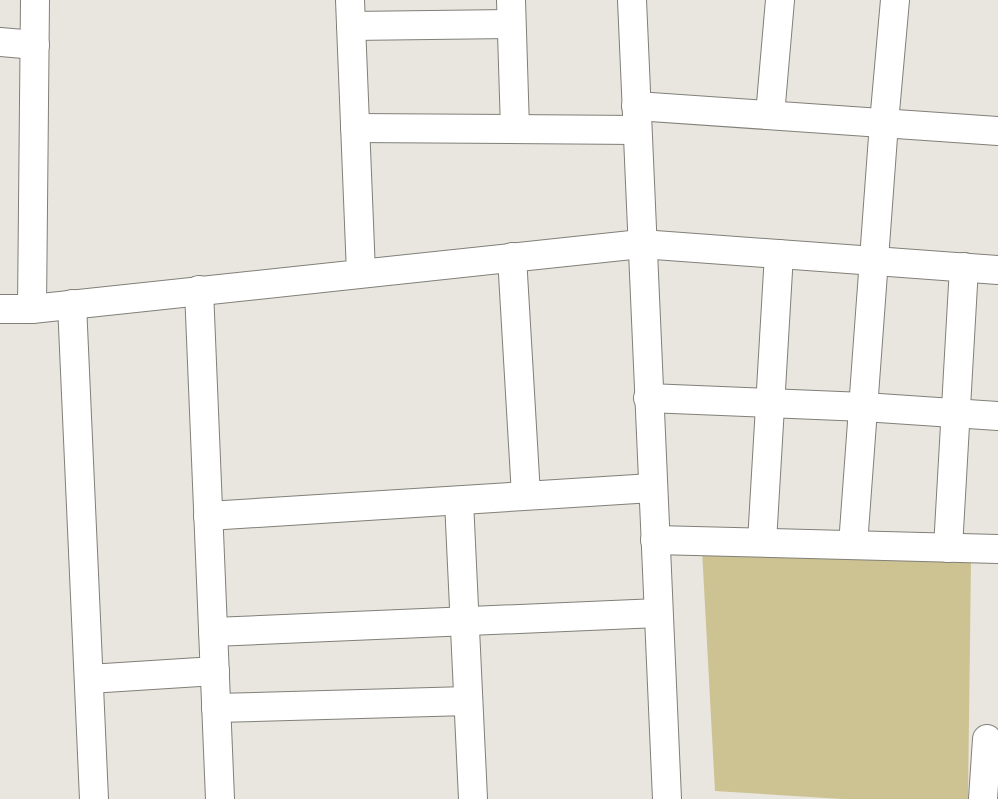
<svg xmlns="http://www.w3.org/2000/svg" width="998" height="799" font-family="Montserrat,sans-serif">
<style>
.green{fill:#cdc292}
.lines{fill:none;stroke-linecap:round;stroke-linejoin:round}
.minor-casing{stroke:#817f78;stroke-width:30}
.minor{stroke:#fff;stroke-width:28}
</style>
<rect width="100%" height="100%" fill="#e8e6de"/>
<polygon class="green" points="702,550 971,559 968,799 842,799 715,791"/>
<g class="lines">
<g class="minor-casing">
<g id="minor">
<polyline points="350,0 361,273"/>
<polyline points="511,0 515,129"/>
<polyline points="632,0 667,799"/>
<polyline points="351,26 511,24"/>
<polyline points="0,42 35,45"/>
<polyline points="636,106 998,131"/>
<polyline points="770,115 780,0"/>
<polyline points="355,128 637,130"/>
<polyline points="512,257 526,495"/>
<polyline points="199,290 220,799"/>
<polyline points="72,304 94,799"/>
<polyline points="0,309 32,309 641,244 998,270"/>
<polyline points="32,309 35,0"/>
<polyline points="648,398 864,407 998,416"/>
<polyline points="459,501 473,799"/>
<polyline points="208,516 652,488"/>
<polyline points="655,540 998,549"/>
<polyline points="762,542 779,254"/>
<polyline points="853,545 884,123 895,0"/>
<polyline points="948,548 964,267"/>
<polyline points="213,632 658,613"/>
<polyline points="89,679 215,671"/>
<polyline points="216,708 468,701"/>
<polyline points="983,799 987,739"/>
</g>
</g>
<use href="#minor" class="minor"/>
</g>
</svg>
